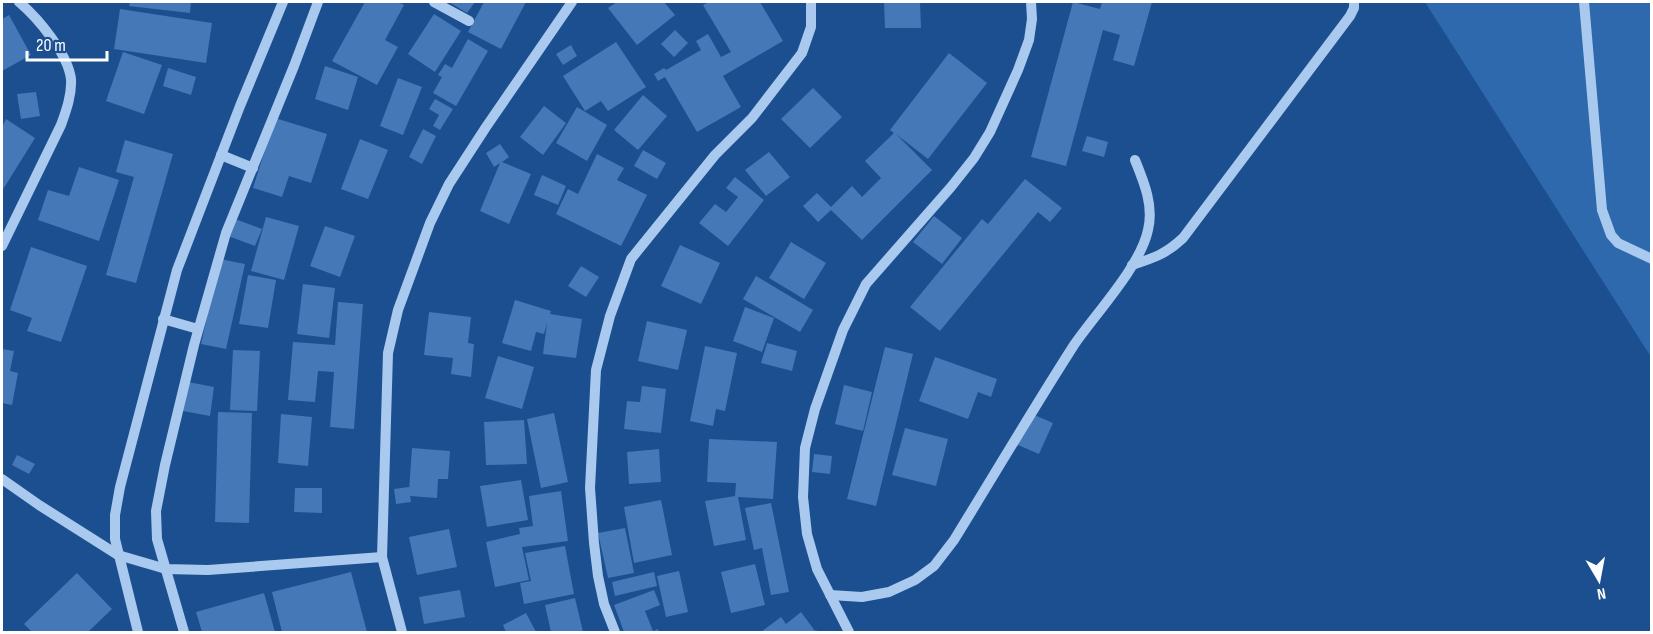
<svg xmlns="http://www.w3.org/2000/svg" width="1653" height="634" font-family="'Sofia Sans Condensed',sans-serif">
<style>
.green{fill:#2e69ad}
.building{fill:#4478b7}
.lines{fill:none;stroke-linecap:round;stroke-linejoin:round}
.minor{stroke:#a9c9ee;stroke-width:10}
</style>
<rect width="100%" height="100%" fill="#1b4f8f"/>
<polygon class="green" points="1425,2 1651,2 1651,357"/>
<g class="building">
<polygon points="130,2 191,2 190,13 129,6"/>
<polygon points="365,2 398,2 404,5 385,40 398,47 377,85 332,61"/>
<polygon points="449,2 475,2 467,13"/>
<polygon points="484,2 526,2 501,49 468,32"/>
<polygon points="617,2 664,2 675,15 637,45 608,8"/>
<polygon points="709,2 760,2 783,41 723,76 741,107 697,132 665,77 658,81 654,74 664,68 666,70 701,50 696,41 708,34 721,57 731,52 703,5"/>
<polygon points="884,2 920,2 921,28 885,28"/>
<polygon points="1073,2 1100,9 1102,2 1152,2 1134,66 1113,60 1120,35 1103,30 1066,166 1031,157"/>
<polygon points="120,9 212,23 206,63 114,49"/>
<polygon points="434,14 461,31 435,72 408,54"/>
<polygon points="9,15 31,55 2,71 2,19"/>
<polygon points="675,30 688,43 674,57 661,44"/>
<polygon points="468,39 488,51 456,106 433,93 442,77 438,75 445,64 452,68"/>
<polygon points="616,42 646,87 608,111 601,101 585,111 563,76"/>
<polygon points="571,45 577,56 563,65 556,54"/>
<polygon points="123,52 162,65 144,114 106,101"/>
<polygon points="949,53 987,83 928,159 896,134 932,170 862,240 831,210 818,222 803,206 817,193 831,207 852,186 862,197 881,178 865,161 894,133 890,130"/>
<polygon points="325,66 358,77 348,110 315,99"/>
<polygon points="168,68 196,77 191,95 163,86"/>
<polygon points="398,78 422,87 403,135 380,126"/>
<polygon points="813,88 842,117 810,148 781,119"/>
<polygon points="36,92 40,116 21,119 17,94"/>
<polygon points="643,95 667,116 638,150 614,130"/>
<polygon points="435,99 453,109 440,130 433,126 439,115 429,109"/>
<polygon points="544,106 566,123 543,155 520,137"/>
<polygon points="577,107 607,125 587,161 556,143"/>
<polygon points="275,118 327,134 311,183 289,176 282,197 253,188"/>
<polygon points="6,119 35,138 2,191 2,127"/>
<polygon points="423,129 436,136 422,164 409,157"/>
<polygon points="1087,136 1108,142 1104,157 1082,151"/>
<polygon points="360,139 388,150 368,199 341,189"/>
<polygon points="125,140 173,154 136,283 106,275 134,177 116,172"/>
<polygon points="500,144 509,157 502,162 531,174 509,224 480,211 500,163 494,167 486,153"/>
<polygon points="643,150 666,163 657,179 634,166"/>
<polygon points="769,152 790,177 766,196 745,170"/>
<polygon points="597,154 624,168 617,180 647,195 621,246 556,214 568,189 578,194"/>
<polygon points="79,167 119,180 99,241 38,220 48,190 69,196"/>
<polygon points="542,175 566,186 558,205 534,195"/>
<polygon points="735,177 764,200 728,246 699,223 715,204 726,212 738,197 726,188"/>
<polygon points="1025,179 1062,208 1050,222 1038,212 940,331 910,307 982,219 988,224"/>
<polygon points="934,216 962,238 942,264 913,242"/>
<polygon points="266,217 299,226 284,280 251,271"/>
<polygon points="235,219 262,229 255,246 228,236"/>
<polygon points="325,226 355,236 340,277 310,266"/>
<polygon points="791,242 826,263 804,299 769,278"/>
<polygon points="680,245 720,263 701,304 661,286"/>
<polygon points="31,247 87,266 61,342 27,331 32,318 10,310"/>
<polygon points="220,259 245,264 226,349 201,344"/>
<polygon points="581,266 599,277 586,297 568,286"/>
<polygon points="248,275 276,280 268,328 239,324"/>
<polygon points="756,276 813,310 800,332 743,299"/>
<polygon points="303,284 335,288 329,338 297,334"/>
<polygon points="515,300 551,311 550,314 582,319 576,358 543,354 547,323 544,334 536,332 531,351 502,343"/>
<polygon points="338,302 363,304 354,429 330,427 334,372 318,371 315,402 288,400 293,342 335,345"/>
<polygon points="745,307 774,318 762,352 733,341"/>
<polygon points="429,312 471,317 468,343 474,344 471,377 451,374 453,358 424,355"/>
<polygon points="647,321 687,330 678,370 638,361"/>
<polygon points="767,343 797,351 792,371 761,363"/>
<polygon points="705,346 737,353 725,411 716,409 713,426 690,421"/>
<polygon points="885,347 913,354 876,506 847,499"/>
<polygon points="2,349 14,351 10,371 18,373 12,405 2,403"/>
<polygon points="233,350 260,351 257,411 230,410"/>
<polygon points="498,356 534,367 522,409 485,398"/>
<polygon points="935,357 997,379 991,397 978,392 968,419 919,401"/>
<polygon points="188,382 214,387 210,416 183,411"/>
<polygon points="844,385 872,392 863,431 835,424"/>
<polygon points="642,386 666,389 661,433 624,429 627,401 640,402"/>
<polygon points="218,412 252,413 249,523 215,522"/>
<polygon points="554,413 568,482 541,488 527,419"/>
<polygon points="281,414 312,417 308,466 278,463"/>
<polygon points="1032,414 1053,423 1039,454 1018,445"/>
<polygon points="524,420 527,464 486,465 484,422"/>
<polygon points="905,428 948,439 936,486 892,475"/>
<polygon points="709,439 777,442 773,499 738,497 746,540 714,546 705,501 735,496 736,483 707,482"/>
<polygon points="412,448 450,451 448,479 438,479 437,498 410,496 411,502 396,504 394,489 409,487 409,491"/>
<polygon points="659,449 661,482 629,484 627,452"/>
<polygon points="814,454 832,456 830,474 812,472"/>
<polygon points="17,455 35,464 29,474 12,465"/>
<polygon points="521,480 528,520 487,527 480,486"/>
<polygon points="295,488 322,488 322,513 294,512"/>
<polygon points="561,491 568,541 522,547 529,580 495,587 486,542 520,534 519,528 533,526 529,496"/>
<polygon points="661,500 672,555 634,563 624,507"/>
<polygon points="771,503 789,592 771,595 762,548 754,550 745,508"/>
<polygon points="625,528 634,573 608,578 598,533"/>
<polygon points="449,529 457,567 417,575 409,537"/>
<polygon points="565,546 574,594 524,604 520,583 531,581 525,553"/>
<polygon points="755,564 765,605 731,613 721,572"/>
<polygon points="679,571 688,612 666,617 657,576"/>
<polygon points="351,572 367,632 282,632 272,592"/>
<polygon points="654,572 657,586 615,596 612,582"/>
<polygon points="77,573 112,609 88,632 32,632 24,624"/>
<polygon points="460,590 465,617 424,624 419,597"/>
<polygon points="654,590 660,605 645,611 653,631 658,629 659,632 624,632 614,605"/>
<polygon points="264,593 275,632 202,632 196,612"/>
<polygon points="575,598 583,632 551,632 545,605"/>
<polygon points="801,612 815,631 816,630 819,632 761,632 781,617 786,624"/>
<polygon points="526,613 536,632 506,632 503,625"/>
</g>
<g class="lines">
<g class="minor">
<polyline points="434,2 469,21"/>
<polyline points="1584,2 1602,210 1611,235 1618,243 1652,259"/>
<polyline points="221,155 253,168"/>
<path d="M 2,246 L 61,125 C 66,111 72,95 71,79 C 68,54 38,18 19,2"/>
<path d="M 1132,265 C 1154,258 1166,254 1183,238 L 1350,16 L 1354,8 L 1354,2"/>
<polyline points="163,319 198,329"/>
<polyline points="2,479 39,505 118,555 166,569 208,570 382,557"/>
<path d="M 830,595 L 862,597 L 889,592 L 915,580 L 934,566 L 954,540 C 994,475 1033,409 1074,345 C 1096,313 1140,267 1148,230 C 1154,206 1144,182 1135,160"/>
<polyline points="138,632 115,539 115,515 120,487 177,270 240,106 283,2"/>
<polyline points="184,632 157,539 156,511 165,465 194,345 226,233 294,66 318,2"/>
<polyline points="402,632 382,557 388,353 398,310 430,223 449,184 486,127 572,2"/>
<polyline points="615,632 604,604 598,576 594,543 590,488 596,370 610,316 631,259 715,155 752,118 802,53 811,27 811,2"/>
<polyline points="849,632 817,569 807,534 803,497 805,448 815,409 843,330 866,284 951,187 974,158 990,132 1018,70 1029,40 1032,19 1031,2"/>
</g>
</g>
<rect width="1653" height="634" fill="none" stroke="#ffffff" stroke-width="6"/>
<g transform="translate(1599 580) rotate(170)" stroke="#1b4f8f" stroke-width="4.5" paint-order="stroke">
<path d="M0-4.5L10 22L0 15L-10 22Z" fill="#ffffff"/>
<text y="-9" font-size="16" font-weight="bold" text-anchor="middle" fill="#ffffff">N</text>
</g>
<path d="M27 51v9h80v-9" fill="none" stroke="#ffffff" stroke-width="3"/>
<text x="36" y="51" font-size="18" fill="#ffffff" stroke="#1b4f8f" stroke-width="4.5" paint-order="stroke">20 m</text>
</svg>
